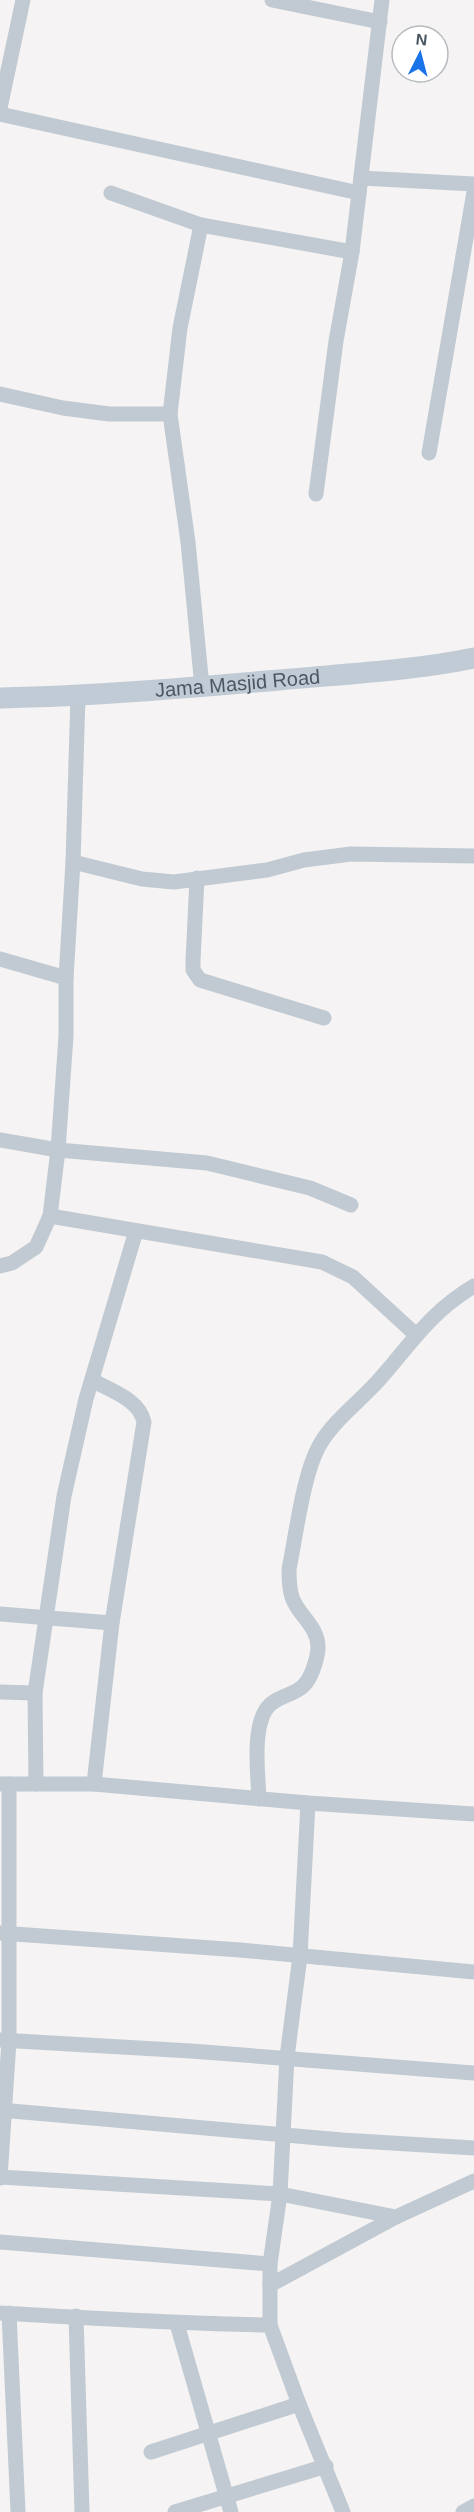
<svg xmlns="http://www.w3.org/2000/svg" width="474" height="2512" font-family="Arial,sans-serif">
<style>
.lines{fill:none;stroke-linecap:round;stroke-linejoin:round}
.street{stroke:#c1cad2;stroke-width:15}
.secondary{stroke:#c1cbd6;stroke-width:21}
.labels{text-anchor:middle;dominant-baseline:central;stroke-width:6;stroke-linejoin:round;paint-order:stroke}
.street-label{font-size:20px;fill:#4a5661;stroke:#fff}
</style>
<rect width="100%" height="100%" fill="#f5f3f3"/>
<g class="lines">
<g class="street">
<polyline points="272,0 380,22"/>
<polyline points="0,108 23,0"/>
<polyline points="0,114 359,193"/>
<polyline points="361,178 474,184"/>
<polyline points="111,193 201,225 352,252"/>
<polyline points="201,225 180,328 170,414 188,542 202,687"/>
<polyline points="0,394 63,408 109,414 170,414"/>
<polyline points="429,453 474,192"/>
<polyline points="316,494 336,341 352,252 382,0"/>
<polyline points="73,862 142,879 174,882 267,870 304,860 351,854 474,856"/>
<polyline points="197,878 193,961 193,970 200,980 324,1018"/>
<polyline points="0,959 66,978"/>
<polyline points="0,1140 58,1150 207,1163 310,1188 351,1205"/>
<polyline points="50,1216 322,1262 353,1277 415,1334"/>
<polyline points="0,1266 12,1263 36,1247 50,1216 58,1150 66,1036 66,978 73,862 78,696"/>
<path d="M 92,1380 C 111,1391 139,1399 144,1422 L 112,1623 L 94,1784"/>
<polyline points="0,1614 112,1623"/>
<polyline points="0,1692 35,1693"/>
<polyline points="0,1784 94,1784 308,1803 474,1814"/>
<polyline points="36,1784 35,1693 64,1496 86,1399 136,1231"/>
<path d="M 259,1799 C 258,1775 252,1728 267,1708 C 276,1696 292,1696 302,1687 C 311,1680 317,1660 318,1649 C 319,1626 298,1616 292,1597 C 289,1588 289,1579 289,1569 C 296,1535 303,1475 319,1446 C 333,1421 359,1402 378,1381 C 412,1343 428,1314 474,1286"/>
<polyline points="0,1933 240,1950 474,1972"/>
<polyline points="0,2040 191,2051 474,2073"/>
<polyline points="0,2110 342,2140 474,2148"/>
<polyline points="0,2177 280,2194 396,2217"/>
<polyline points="0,2178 9,2041 9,1784"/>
<polyline points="0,2242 270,2264"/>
<polyline points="270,2285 396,2217 474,2181"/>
<path d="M 0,2313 C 90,2318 180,2324 270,2325 L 270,2264 L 280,2194 L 287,2057 L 300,1956 L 308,1803"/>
<polyline points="9,2313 18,2512"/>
<polyline points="76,2316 82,2512"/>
<polyline points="177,2324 231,2512"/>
<polyline points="270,2325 299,2404 343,2512"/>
<polyline points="151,2452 299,2404"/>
<polyline points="175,2512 326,2466"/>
<polyline points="463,2512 474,2506"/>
</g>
<path class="secondary" id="s1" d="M 0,698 C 93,696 186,688 279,680 C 344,674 410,671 474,658"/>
</g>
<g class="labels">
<g class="street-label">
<text stroke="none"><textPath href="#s1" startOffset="238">Jama Masjid Road</textPath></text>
</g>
</g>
<g transform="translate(420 54) rotate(6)"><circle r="28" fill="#ffffff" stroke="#b7bbc0" stroke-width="1.5"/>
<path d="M0-4.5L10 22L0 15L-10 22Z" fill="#1a73e8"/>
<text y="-9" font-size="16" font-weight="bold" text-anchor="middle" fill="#4a5661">N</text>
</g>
</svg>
